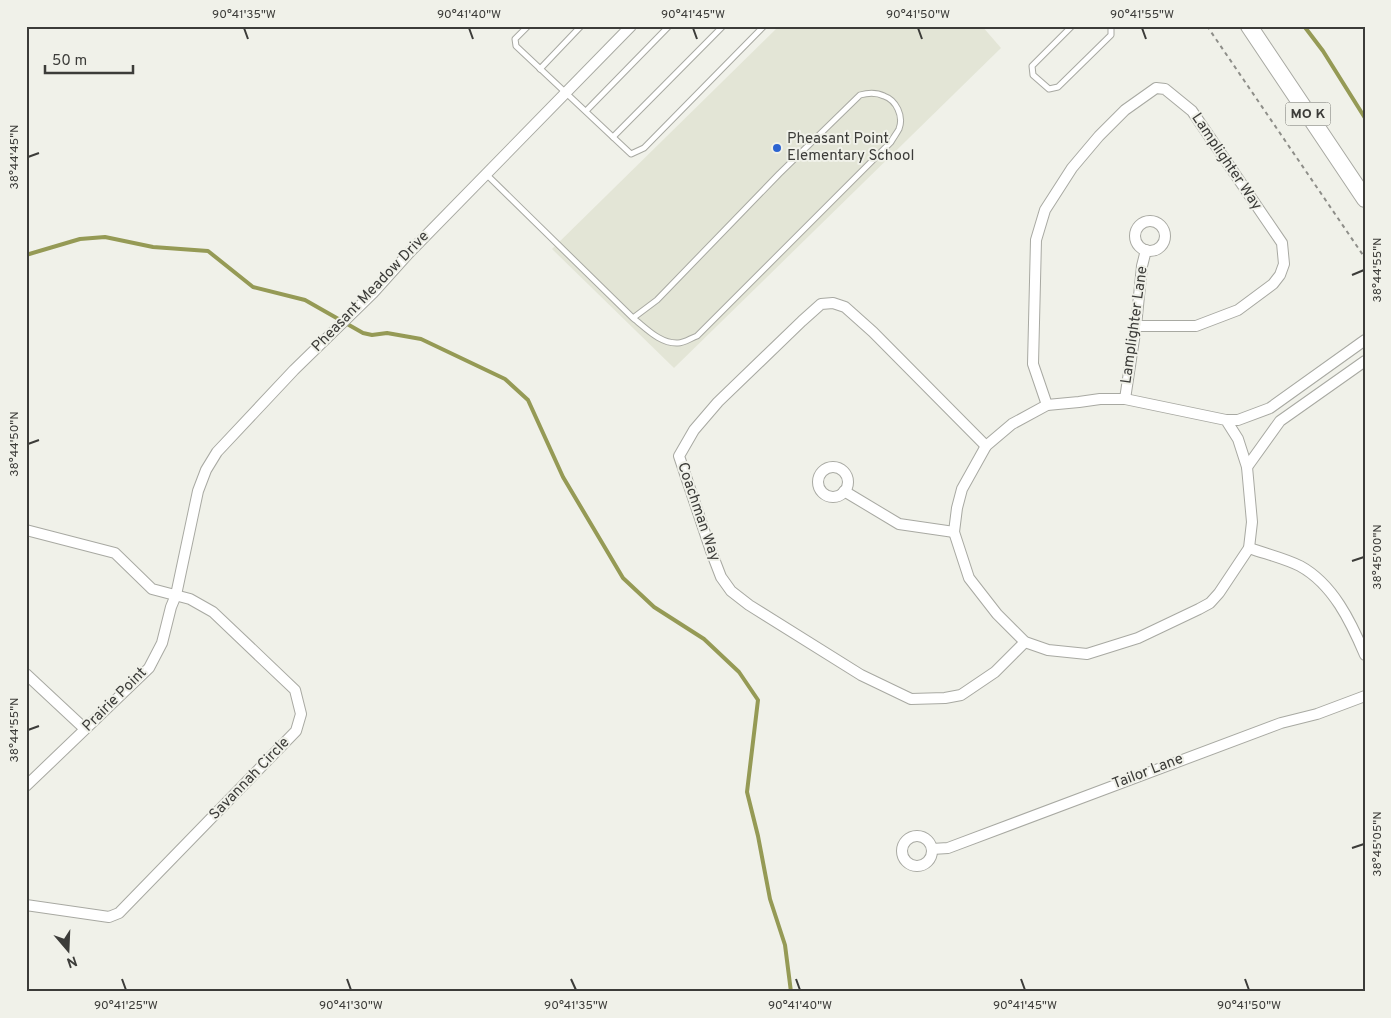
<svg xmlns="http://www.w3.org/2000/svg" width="1391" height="1018" font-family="Overpass,sans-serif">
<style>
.built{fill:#e3e5d6}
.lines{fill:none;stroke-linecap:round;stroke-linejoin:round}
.stream{stroke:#959a55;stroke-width:4}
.lane-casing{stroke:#a8a9a2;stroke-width:7}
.street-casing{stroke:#a8a9a2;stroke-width:12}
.primary-casing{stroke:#a8a9a2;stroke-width:18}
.path{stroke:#8e8e89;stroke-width:2;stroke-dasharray:4 4;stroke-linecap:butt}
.lane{stroke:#fff;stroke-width:5}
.street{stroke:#fff;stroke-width:10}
.primary{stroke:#fff;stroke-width:16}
.ticks{fill:none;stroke:#3c3c39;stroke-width:2}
.poi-dot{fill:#2b63d1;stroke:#f0f1e9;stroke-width:2}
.labels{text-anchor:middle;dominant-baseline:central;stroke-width:4;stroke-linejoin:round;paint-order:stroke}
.shield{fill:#f0f1e9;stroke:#72726e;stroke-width:1}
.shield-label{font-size:14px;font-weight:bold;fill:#3c3c39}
.poi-label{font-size:15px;fill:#3c3c39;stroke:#f0f1e9;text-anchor:start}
.street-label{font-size:15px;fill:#3c3c39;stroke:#f0f1e9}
.neatline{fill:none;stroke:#3c3c39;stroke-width:2}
.ticks-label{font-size:12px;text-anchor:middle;fill:#3c3c39}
</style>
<rect width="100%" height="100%" fill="#f0f1e9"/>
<polygon class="built" points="779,26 982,26 1001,48 674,368 552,249"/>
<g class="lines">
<g class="stream">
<polyline points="1304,26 1323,51 1365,118"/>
<polyline points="26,255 80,239 105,237 153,247 208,251 253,287 305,300 363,333 372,335 387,333 421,339 505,379 528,400 563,477 623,578 654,607 704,639 739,672 758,700 747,792 758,836 770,899 785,945 791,992"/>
</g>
<g class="lane-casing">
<g id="lane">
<polyline points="528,26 515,39 516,46 631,154 644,148 764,26"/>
<polyline points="1072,26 1032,66 1033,75 1049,89 1058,87 1111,35 1111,26"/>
<polyline points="540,69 581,26"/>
<polyline points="586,111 669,26"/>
<polyline points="613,137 723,26"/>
<path d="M 486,174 L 633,318 C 646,328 660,344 678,343 C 684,343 691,338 697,336 L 891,142 C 893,138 897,133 899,129 C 904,116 896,100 884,96 C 876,92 867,93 860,95 L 779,174 L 657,300 L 633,318"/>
</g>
</g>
<g class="street-casing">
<g id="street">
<circle cx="1150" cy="236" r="15"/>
<polygon points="1100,399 1125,399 1226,420 1238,439 1247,467 1252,522 1249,548 1219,593 1210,603 1199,609 1138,638 1087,654 1048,650 1025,642 997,614 969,578 954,532 957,508 962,489 986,446 1012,424 1047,405 1079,402"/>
<polyline points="1125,399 1136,326 1142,266 1146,250"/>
<polyline points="1047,405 1033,364 1036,240 1045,210 1072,168 1099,136 1125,110 1156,88 1165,89 1192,111 1282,243 1284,264 1280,275 1273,284 1238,310 1196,326 1136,326"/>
<polyline points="1226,420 1238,420 1270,408 1365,340"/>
<polyline points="986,446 873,332 845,307 833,303 821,304 802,321 718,402 694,430 679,456 711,551 721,577 731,591 749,605 861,675 911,699 945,698 961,695 995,672 1025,642"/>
<polyline points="1247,467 1280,421 1365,361"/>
<circle cx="833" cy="482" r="15"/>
<polyline points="844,491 899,524 954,532"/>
<polyline points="26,530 115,553 152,589 190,599 213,612 295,690 301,714 296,731 119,913 109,917 26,905"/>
<path d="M 1249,548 C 1266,554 1284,558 1300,566 C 1333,584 1351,622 1365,655"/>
<polyline points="26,674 85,729"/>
<polyline points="26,786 149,668 162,643 171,607 176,595 198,491 206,470 217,452 294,370 373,293 409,253 631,26"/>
<circle cx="917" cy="851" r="15"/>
<polyline points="932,849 948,848 1281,723 1317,714 1365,696"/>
</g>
</g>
<g class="primary-casing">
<polyline id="primary" points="1249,26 1365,199"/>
</g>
<polyline class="path" points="1207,26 1365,258"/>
<use href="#lane" class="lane"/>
<use href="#street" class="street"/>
<use href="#primary" class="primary"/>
</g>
<path class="ticks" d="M 244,28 L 248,39M 469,28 L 473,39M 693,28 L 697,39M 918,28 L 922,39M 1142,28 L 1146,39M 28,157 L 39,153M 1352,275 L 1364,270M 28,444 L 39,440M 1352,561 L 1364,557M 28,730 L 39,726M 1352,848 L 1364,844M 122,979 L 126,990M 347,979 L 351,990M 571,979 L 576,990M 796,979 L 800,990M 1021,979 L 1025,990M 1245,979 L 1249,990"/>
<circle class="poi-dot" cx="777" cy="148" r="5"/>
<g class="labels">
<rect class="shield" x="1285.5" y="102.5" width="45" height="23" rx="4"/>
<g class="shield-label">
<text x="1308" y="114">MO K</text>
</g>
<g class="poi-label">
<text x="787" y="139">Pheasant Point<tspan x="787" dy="17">Elementary School</tspan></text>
</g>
<g class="street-label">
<text transform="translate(1226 162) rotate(56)">Lamplighter Way</text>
<text transform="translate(371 292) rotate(-46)">Pheasant Meadow Drive</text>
<text transform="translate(1135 325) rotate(-82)">Lamplighter Lane</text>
<text transform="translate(698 512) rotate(71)">Coachman Way</text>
<text transform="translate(115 700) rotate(-45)">Prairie Point</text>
<text transform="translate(1148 772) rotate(-21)">Tailor Lane</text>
<text transform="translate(250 779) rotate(-46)">Savannah Circle</text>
</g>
</g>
<rect width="1391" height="1018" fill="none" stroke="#f0f1e9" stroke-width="55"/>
<g transform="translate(68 950) rotate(161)" stroke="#f0f1e9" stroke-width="4" paint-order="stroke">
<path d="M0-4L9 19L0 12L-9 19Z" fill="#3c3c39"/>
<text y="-8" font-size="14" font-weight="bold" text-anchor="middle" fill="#3c3c39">N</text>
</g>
<path d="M45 65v8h88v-8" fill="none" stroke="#3c3c39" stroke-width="2.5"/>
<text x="52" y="65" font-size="15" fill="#3c3c39" stroke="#f0f1e9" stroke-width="4" paint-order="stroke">50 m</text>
<rect x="28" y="28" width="1336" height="962" class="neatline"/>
<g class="ticks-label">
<text x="244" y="18">90°41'35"W</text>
<text x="469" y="18">90°41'40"W</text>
<text x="693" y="18">90°41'45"W</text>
<text x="918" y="18">90°41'50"W</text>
<text x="1142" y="18">90°41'55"W</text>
<text transform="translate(14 157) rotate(-90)" y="4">38°44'45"N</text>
<text transform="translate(1377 270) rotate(-90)" y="4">38°44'55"N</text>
<text transform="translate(14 444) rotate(-90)" y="4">38°44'50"N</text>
<text transform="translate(1377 557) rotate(-90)" y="4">38°45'00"N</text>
<text transform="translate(14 730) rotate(-90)" y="4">38°44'55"N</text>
<text transform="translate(1377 844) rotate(-90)" y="4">38°45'05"N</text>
<text x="126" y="1009">90°41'25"W</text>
<text x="351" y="1009">90°41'30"W</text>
<text x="576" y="1009">90°41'35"W</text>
<text x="800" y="1009">90°41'40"W</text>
<text x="1025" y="1009">90°41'45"W</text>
<text x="1249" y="1009">90°41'50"W</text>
</g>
</svg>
